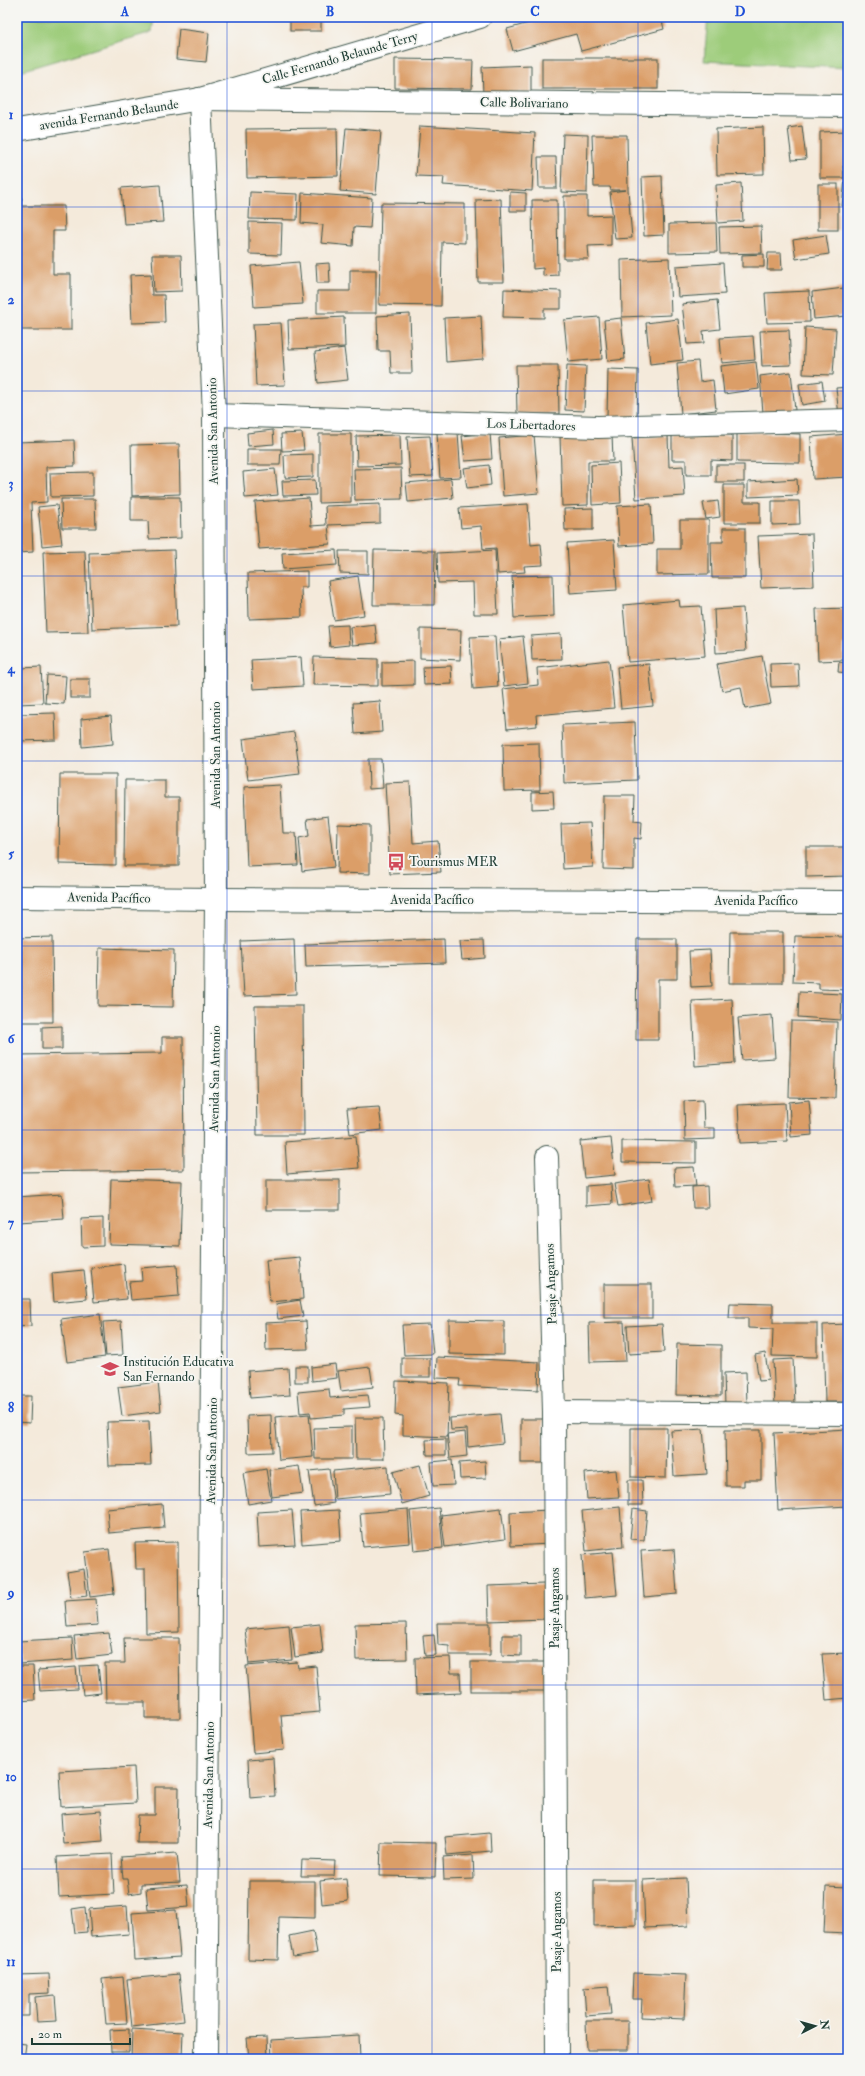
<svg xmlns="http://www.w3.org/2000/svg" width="865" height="2076" font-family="'IM FELL Double Pica',serif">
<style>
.green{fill:#9dcc7a;stroke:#5e8457}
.building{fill:#db9e68}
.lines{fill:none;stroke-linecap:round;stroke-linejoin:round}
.minor-casing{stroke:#3f574d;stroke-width:24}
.minor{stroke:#fff;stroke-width:22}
.grid{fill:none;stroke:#1d4ed8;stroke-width:1;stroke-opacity:0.55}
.labels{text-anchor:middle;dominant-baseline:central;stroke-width:3.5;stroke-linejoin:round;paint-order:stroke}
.street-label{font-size:13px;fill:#1f3d34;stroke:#f6f6f2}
.poi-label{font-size:13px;fill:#1f3d34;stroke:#f6f6f2;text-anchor:start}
.neatline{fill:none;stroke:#1d4ed8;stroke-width:1.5}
.grid-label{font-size:13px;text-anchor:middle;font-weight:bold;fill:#1d4ed8}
</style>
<rect width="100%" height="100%" fill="#f6f6f2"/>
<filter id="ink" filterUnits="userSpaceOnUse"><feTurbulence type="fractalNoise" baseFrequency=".025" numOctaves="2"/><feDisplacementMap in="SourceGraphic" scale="8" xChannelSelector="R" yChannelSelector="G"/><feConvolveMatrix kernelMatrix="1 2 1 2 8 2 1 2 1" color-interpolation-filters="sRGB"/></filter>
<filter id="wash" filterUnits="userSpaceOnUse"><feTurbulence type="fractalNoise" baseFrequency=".012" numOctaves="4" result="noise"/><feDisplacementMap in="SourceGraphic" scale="16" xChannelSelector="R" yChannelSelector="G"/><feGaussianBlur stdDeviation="0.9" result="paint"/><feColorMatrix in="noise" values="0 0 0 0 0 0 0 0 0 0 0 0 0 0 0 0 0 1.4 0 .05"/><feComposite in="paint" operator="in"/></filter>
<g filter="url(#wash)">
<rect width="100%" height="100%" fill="#f4eadb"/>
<g class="green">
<polygon points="17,17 154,17 152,32 17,72"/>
<polygon points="708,17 848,17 848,68 704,61"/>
</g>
<g id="blocks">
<g class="building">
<rect x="290" y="17" width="31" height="14"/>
<polygon points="551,17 661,17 664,29 581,51 576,34 513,51 507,29"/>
<polygon points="179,29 209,33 206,62 176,59"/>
<rect x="542" y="58" width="116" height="31"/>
<polygon points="395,59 473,60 472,89 395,88"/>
<polygon points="531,65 531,92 483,94 482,67"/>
<polygon points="420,126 535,133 532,191 443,185 444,177 416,176"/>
<polygon points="802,126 806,159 792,160 788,128"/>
<polygon points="763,127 764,174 717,175 716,129"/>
<polygon points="337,128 338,176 247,178 246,129"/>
<polygon points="346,128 381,131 376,194 340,191"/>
<polygon points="848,131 848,166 843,166 844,178 820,178 820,132"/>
<polygon points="563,134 588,135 587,193 561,192"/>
<polygon points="592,135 627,135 628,190 632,238 615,239 610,192 626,190 611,190 610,187 594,187"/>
<polygon points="538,157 556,157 557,188 539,188"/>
<polygon points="846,169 848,169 848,207 842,206"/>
<polygon points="662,176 664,235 644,236 642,177"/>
<polygon points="17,178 19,178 22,201 17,201"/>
<polygon points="741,183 743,221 718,223 716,185"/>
<rect x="818" y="184" width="20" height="46"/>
<polygon points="160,185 163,222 124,224 121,188"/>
<polygon points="250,192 298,194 297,220 249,219"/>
<polygon points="510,192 526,193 526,211 510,211"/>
<polygon points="302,193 372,198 370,228 354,227 353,246 321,243 323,225 301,223"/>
<polygon points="564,196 587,196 587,216 611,215 611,245 588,246 589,259 564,259"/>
<polygon points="501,199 504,282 478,282 476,200"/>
<polygon points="532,200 557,200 558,275 543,276 543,268 533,269"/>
<polygon points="381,203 465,204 465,243 442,242 441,306 379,305"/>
<polygon points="17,206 64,206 65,231 53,231 53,274 71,274 71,330 17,330"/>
<polygon points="249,222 282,223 281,255 249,254"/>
<polygon points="716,223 717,252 669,253 669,224"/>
<polygon points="761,226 762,253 720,254 719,227"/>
<polygon points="826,235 829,254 796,259 793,240"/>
<polygon points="768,253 781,253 782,270 767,270"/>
<polygon points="764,254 764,267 742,267 742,255"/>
<polygon points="152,255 181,255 182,291 154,292"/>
<polygon points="669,258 671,315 622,317 621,260"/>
<polygon points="299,262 303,304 254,307 251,266"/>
<polygon points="329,263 330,283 317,283 316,264"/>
<polygon points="723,263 725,294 678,297 676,266"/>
<polygon points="350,270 376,270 376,313 317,313 317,291 350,291"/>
<polygon points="151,274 152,295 164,295 165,322 132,323 130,275"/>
<polygon points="844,288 847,316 814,319 812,292"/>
<polygon points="504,289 561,291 561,309 544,309 544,318 503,317"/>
<polygon points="809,291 810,322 767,323 765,293"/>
<polygon points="717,300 720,329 703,331 704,343 687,344 682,304"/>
<polygon points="410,314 412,373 391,373 390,351 378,351 377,316"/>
<polygon points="481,316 483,359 446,362 444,318"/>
<polygon points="344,317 345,347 289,349 288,320"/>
<polygon points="599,317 602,359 568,362 564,320"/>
<polygon points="621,318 625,359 608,361 604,320"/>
<polygon points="678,319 683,360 650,364 646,323"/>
<polygon points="281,323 285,385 256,386 253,324"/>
<polygon points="805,327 836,329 833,375 803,374"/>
<polygon points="789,330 791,365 762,366 760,331"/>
<polygon points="753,336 755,360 722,363 720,338"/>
<polygon points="344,348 348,380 318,383 315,352"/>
<polygon points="698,361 700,382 713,380 716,410 681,414 677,363"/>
<polygon points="756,362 759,389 724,394 721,366"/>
<polygon points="516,365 558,365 559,414 517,414"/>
<polygon points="567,365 586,366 584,411 565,410"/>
<polygon points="608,369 638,370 637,418 607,417"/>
<polygon points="791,372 795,410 763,413 760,376"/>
<polygon points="822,381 825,401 802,405 799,384"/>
<polygon points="848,387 848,414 839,416 836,388"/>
<polygon points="273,430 274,444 248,446 247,433"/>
<polygon points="458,432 461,477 440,478 437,433"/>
<polygon points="737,432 800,434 800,463 737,462"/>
<polygon points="302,433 304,450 282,451 281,434"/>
<polygon points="490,433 492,459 465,461 462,436"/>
<polygon points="319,434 351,434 351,502 319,503"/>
<polygon points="612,434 613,461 588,461 588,505 562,506 560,435"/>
<polygon points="672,434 732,435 732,461 711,460 711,475 686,475 686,460 672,460"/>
<polygon points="848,434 848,477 813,479 811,437"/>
<polygon points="400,435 401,465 357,466 356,436"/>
<polygon points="534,435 539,493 503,496 499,438"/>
<polygon points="430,436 433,476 410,477 407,437"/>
<polygon points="668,436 669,467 683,466 685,496 636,499 632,438"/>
<polygon points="74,440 75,466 46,467 47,502 31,503 33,552 17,553 17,442"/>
<polygon points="179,444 180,494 132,496 131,445"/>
<polygon points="247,449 281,449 280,465 247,465"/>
<polygon points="313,454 313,477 285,478 284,455"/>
<polygon points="619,463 621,503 592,505 591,465"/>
<polygon points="489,465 491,485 467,488 464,468"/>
<rect x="716" y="465" width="28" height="17"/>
<polygon points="401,468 402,499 355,500 354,469"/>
<polygon points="275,469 278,495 245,498 243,472"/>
<polygon points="93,472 93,496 51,497 50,473"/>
<polygon points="451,479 453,498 408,502 406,483"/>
<polygon points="797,479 798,495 748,497 748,482"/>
<polygon points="315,480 316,495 283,496 282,481"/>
<polygon points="724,485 744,485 744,502 760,502 760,523 724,523"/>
<polygon points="131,497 180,497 181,538 149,539 148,521 131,521"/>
<polygon points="309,498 311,526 326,525 325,506 380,504 380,523 328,525 330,544 259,549 255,502"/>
<polygon points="61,499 95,499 96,528 62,528"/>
<polygon points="718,501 720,517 706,519 703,503"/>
<polygon points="772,501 799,501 800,524 772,525"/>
<polygon points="528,504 531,545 541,544 543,565 524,566 525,572 498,574 496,548 483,549 481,526 461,528 459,508"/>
<polygon points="651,504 653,544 619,546 617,506"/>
<polygon points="57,505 62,544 42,546 38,507"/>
<polygon points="593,508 593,530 565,530 564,509"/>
<polygon points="680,520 709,520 709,574 657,575 657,549 680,549"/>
<polygon points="723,528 745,528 745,578 712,578 711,542 723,542"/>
<polygon points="812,534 814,586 761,588 758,536"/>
<polygon points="614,540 617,590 570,593 567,543"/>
<polygon points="174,550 177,626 92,629 89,553"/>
<polygon points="336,550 337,565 283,569 282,553"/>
<polygon points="374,550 435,551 434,605 373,605"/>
<polygon points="495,550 498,614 474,614 473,582 438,583 437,553"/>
<polygon points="85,551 88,632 46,633 43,552"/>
<polygon points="339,551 368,551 368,574 340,573"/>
<polygon points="307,571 307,587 301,587 302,617 249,619 248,573"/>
<polygon points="553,575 554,616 514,618 512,576"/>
<polygon points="358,576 364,615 334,620 328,581"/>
<polygon points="679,600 680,607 701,606 705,656 628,662 623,605"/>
<polygon points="743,608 746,651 716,653 714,610"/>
<polygon points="848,608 848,645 844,645 844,660 818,661 816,609"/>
<polygon points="375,624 377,643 352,645 350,627"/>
<polygon points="348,625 349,645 330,647 328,626"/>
<polygon points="420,629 461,630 460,660 420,658"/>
<polygon points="561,634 562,659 532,660 531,636"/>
<polygon points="495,636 498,687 473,689 470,637"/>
<polygon points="523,636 528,683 504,686 499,639"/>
<polygon points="847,653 848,673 838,672 839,662 846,663"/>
<polygon points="17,656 21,656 21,668 41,667 43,703 17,704"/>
<polygon points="762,656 771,704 745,709 741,687 722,691 717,664"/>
<polygon points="301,657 303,686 253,689 251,660"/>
<polygon points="314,657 378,659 378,686 313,685"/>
<polygon points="609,660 614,708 536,715 537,726 507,729 503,689 538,685 537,668"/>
<polygon points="414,661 414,685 382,686 382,662"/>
<polygon points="798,663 799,686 771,687 770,664"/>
<polygon points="649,664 653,706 621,709 617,667"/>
<polygon points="451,666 452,684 424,685 423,667"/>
<polygon points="47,675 66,676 64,704 45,703"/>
<rect x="70" y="679" width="20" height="19"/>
<polygon points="380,701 382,732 355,734 353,703"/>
<polygon points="55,713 56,740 17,741 17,714"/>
<polygon points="111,716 113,744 82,747 81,719"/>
<polygon points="635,722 637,780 564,783 562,725"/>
<polygon points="294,732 300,774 248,780 243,739"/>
<polygon points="539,743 540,790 504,791 503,744"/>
<polygon points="368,759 381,759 383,788 369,789"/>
<polygon points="60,774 116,774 116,865 59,864"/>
<polygon points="125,780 165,780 165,797 179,797 179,866 124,866"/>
<polygon points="410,782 413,843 438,841 441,872 390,874 385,783"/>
<polygon points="280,785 283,833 296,833 298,865 247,867 244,787"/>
<polygon points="553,791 554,808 532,809 532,792"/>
<polygon points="604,796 635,796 634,821 642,822 641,839 634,838 634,870 603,869"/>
<polygon points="328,816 334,867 302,871 299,838 309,836 307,819"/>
<polygon points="590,823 593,867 563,869 561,824"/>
<polygon points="338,824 370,825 370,874 337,873"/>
<polygon points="806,847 848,847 848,876 806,877"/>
<polygon points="730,932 783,932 783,983 729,983"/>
<polygon points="795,936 848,937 848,990 819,989 819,983 793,982"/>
<polygon points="52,937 53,1022 18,1022 17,938"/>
<polygon points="294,939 296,994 244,996 241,941"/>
<polygon points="444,939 445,963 306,967 305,944"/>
<polygon points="637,939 677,939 677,979 658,979 658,1040 636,1040"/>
<polygon points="484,940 485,958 462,960 460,941"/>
<polygon points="99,948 174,950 173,1007 98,1006"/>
<polygon points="710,950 712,986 691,987 689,951"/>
<polygon points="799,992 842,994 841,1020 798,1017"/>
<polygon points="732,999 735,1063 695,1066 692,1001"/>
<polygon points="255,1006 303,1006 304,1135 257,1135"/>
<polygon points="772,1015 775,1058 742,1060 738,1018"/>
<polygon points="791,1021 837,1022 835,1098 789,1097"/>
<polygon points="62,1026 62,1049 42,1049 42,1027"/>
<polygon points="162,1037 183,1037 184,1170 17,1172 17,1055 162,1053"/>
<polygon points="703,1100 704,1128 715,1128 715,1139 685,1140 684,1101"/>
<polygon points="809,1100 812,1135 791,1137 789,1102"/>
<polygon points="785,1103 787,1141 740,1143 738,1105"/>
<polygon points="379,1107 382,1130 350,1134 347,1109"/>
<polygon points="356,1136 359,1168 287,1174 285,1142"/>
<polygon points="611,1138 615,1175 584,1178 580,1141"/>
<polygon points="622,1141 696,1142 696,1163 622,1162"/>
<polygon points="694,1167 696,1186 675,1187 674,1168"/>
<polygon points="111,1179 182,1181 180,1246 109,1244"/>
<polygon points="649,1179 652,1201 618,1206 614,1184"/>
<rect x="266" y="1180" width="74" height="30"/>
<polygon points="611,1184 612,1204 586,1206 586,1186"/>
<polygon points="707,1186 708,1208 693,1208 692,1187"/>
<polygon points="62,1194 64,1219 19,1222 17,1197"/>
<polygon points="103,1218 103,1246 82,1247 81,1219"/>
<polygon points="300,1257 303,1299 270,1302 266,1260"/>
<polygon points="124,1264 127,1299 94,1302 91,1268"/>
<polygon points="177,1265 179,1296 131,1300 129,1282 142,1281 141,1268"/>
<polygon points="84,1270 87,1299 54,1302 52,1273"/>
<rect x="604" y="1284" width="48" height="34"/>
<polygon points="17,1299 30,1299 31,1326 17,1327"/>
<polygon points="300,1300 303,1316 278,1319 276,1304"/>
<polygon points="730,1303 773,1304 773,1323 817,1323 817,1357 772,1356 773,1329 748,1328 748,1318 729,1318"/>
<polygon points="100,1314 105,1357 67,1362 61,1319"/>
<polygon points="449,1320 504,1321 504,1355 449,1354"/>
<polygon points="121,1321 123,1355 106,1356 103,1322"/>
<polygon points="306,1321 308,1349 266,1350 265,1323"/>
<polygon points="624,1322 626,1361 590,1362 589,1323"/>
<polygon points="430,1324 433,1354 404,1355 402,1325"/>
<polygon points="662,1324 664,1352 629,1354 627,1326"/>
<polygon points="848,1324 848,1402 825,1402 823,1325"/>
<polygon points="677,1344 721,1345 721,1396 676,1395"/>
<polygon points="765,1353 769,1380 759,1381 755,1355"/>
<polygon points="437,1357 539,1362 538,1390 459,1386 460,1379 436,1378"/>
<rect x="402" y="1358" width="28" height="19"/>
<polygon points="793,1359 795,1404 775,1405 773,1360"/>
<polygon points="335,1364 337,1378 312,1381 311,1367"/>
<rect x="295" y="1366" width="13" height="16"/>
<polygon points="370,1367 373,1387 341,1391 338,1371"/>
<polygon points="288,1368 290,1395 250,1398 248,1371"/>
<polygon points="746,1372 747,1405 725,1406 724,1373"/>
<polygon points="396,1381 449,1383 447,1437 403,1435 403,1416 395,1415"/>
<polygon points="158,1382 161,1411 122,1416 118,1387"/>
<polygon points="329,1389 330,1398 368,1395 370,1407 344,1409 344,1415 311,1418 310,1412 300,1413 298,1392"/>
<polygon points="17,1396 31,1396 30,1423 17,1422"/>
<polygon points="309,1414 313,1457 279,1460 275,1417"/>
<polygon points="500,1414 503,1443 468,1447 467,1429 451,1430 450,1418"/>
<polygon points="271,1415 272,1452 248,1453 247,1416"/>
<polygon points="355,1418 383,1418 384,1459 356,1459"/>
<rect x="521" y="1419" width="23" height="44"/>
<polygon points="149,1421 151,1465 109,1466 107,1422"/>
<polygon points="352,1427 352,1459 315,1459 314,1428"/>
<polygon points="631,1428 667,1428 666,1478 631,1477"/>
<polygon points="703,1429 707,1474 674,1476 671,1431"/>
<polygon points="848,1429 848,1506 778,1510 774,1433"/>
<polygon points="725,1430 761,1430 761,1480 744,1480 744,1486 726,1486"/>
<polygon points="465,1432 467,1456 450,1458 447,1434"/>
<polygon points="446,1439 446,1455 427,1455 426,1440"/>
<polygon points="452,1460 454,1485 433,1486 431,1462"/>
<polygon points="485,1461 486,1478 460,1479 459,1463"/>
<polygon points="420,1465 429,1496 402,1504 393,1472"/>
<polygon points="299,1466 303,1493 272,1497 269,1470"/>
<polygon points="388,1466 390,1494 335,1499 333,1471"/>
<polygon points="266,1469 271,1500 248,1504 243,1473"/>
<polygon points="329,1469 334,1503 314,1506 309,1471"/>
<polygon points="616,1470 619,1497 587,1499 585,1473"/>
<polygon points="628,1480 642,1480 643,1505 628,1505"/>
<polygon points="162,1504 164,1528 109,1533 107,1509"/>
<polygon points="620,1507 623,1547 586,1551 582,1511"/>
<polygon points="439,1508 443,1548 414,1551 410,1511"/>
<polygon points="501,1508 505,1539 445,1547 441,1515"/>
<polygon points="408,1509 410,1543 363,1547 360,1513"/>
<polygon points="633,1509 647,1511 644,1540 630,1539"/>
<polygon points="292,1510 295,1545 259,1547 257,1512"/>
<polygon points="339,1510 341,1541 302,1544 300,1512"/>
<polygon points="549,1510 550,1544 511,1546 510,1512"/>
<polygon points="178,1542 179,1632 146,1633 145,1569 136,1569 135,1543"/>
<polygon points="109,1549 114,1594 90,1597 85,1552"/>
<polygon points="674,1549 677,1594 644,1597 641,1551"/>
<polygon points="613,1552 617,1595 585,1598 582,1555"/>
<polygon points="84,1569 87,1596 71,1598 67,1572"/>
<polygon points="544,1584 545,1619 489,1621 488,1586"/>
<polygon points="96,1599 98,1625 67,1627 65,1601"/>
<polygon points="406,1623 407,1659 356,1660 355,1624"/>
<polygon points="437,1623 490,1623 490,1655 449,1655 449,1646 438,1645"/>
<polygon points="320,1624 323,1653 295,1657 291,1627"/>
<polygon points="289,1625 292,1660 249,1664 245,1629"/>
<polygon points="109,1633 112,1655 77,1659 74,1636"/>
<polygon points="434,1635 436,1655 425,1656 423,1636"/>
<polygon points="502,1635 521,1635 521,1656 502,1655"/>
<polygon points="72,1638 73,1660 20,1664 18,1641"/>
<polygon points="124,1638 179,1638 180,1718 145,1718 145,1702 106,1702 105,1663 125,1663"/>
<polygon points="848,1653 848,1698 826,1700 822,1654"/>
<polygon points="450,1657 451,1673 460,1673 461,1693 416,1695 415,1658"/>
<polygon points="297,1662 298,1668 316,1666 320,1712 281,1715 284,1750 253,1753 246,1666"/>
<rect x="471" y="1662" width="81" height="29"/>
<polygon points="98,1665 101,1693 83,1695 80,1666"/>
<polygon points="17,1666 33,1666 35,1700 17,1701"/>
<polygon points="76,1667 78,1689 40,1691 38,1670"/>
<polygon points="273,1758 275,1796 250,1798 248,1760"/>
<polygon points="134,1767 136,1803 61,1807 59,1771"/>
<polygon points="155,1787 179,1787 178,1843 137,1843 138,1815 155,1815"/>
<polygon points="101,1811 103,1841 63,1844 61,1814"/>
<polygon points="490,1833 491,1851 447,1855 445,1837"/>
<polygon points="381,1842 436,1843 435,1877 380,1876"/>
<polygon points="177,1853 180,1882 141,1884 141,1892 129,1894 127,1879 123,1879 121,1857"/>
<polygon points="112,1854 114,1894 59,1897 57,1857"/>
<polygon points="473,1855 474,1879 444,1880 443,1857"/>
<polygon points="302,1860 335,1861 334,1876 301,1876"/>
<polygon points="346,1878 348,1901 322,1904 320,1881"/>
<polygon points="686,1878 688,1926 645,1928 643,1880"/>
<polygon points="594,1880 636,1880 636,1925 594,1926"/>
<polygon points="249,1881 315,1881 315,1918 279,1917 278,1960 248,1959"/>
<polygon points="187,1885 189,1907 148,1910 146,1888"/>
<polygon points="826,1886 848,1887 848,1934 824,1933"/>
<polygon points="127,1906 129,1934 91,1937 89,1909"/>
<polygon points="85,1907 87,1932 75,1933 72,1909"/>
<polygon points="176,1910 180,1957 135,1960 132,1913"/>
<polygon points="313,1931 317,1953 293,1957 289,1936"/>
<polygon points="633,1973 686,1975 684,2019 641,2017 642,1999 632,1999"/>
<polygon points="49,1974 50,1993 29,1994 29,2016 19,2016 19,2026 17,2026 17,1975"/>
<polygon points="179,1974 184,2021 132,2027 127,1979"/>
<polygon points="123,1977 127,2023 106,2024 102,1979"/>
<polygon points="608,1986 611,2014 586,2016 584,1988"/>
<polygon points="55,1995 57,2021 37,2022 35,1997"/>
<polygon points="586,2021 628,2021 628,2050 587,2050"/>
<polygon points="129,2029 129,2052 111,2052 110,2030"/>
<polygon points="132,2029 183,2032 182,2059 131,2059"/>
<polygon points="359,2035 360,2059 272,2059 271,2040"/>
<polygon points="267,2037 268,2059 249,2059 247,2038"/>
<polygon points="17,2043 26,2044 24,2059 17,2058"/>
</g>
</g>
</g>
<g filter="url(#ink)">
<use href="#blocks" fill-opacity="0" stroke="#3f574d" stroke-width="1"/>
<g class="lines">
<g class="minor-casing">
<g id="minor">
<polyline points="200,99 214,415 216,899 206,2059"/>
<polyline points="200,99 848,106"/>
<polyline points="17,130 200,99 480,17"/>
<polyline points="214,415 598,427 848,420"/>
<polyline points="17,897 216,899 848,902"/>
<polyline points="547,1157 554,1412 557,2059"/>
<polyline points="554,1412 848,1414"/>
</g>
</g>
<use href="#minor" class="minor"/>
</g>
</g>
<path class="grid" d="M 227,17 L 227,2059M 432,17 L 432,2059M 638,17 L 638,2059M 17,207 L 848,207M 17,391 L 848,391M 17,576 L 848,576M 17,761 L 848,761M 17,946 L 848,946M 17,1130 L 848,1130M 17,1315 L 848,1315M 17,1500 L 848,1500M 17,1685 L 848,1685M 17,1869 L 848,1869"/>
<defs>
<g id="bus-bare" transform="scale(1.38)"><path d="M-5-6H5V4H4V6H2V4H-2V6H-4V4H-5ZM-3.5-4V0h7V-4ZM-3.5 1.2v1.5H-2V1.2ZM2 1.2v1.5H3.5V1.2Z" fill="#d1495b" stroke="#f6f6f2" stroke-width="2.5" paint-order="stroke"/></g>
<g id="school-bare" transform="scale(1.38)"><path d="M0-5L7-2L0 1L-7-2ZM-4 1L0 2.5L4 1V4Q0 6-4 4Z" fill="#d1495b" stroke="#f6f6f2" stroke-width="2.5" paint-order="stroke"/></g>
</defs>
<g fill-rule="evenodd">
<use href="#bus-bare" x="396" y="862"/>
<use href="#school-bare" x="110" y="1369"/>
</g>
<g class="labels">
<g class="street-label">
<text transform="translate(340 58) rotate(-16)">Calle Fernando Belaunde Terry</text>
<text transform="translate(524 103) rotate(1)">Calle Bolivariano</text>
<text transform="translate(109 115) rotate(-9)">avenida Fernando Belaunde</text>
<text transform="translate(531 425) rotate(2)">Los Libertadores</text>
<text transform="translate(213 431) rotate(-91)">Avenida San Antonio</text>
<text transform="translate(216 755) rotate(-90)">Avenida San Antonio</text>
<text transform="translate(109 898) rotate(1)">Avenida Pacífico</text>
<text x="432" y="900">Avenida Pacífico</text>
<text x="756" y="901">Avenida Pacífico</text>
<text transform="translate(215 1079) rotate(-89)">Avenida San Antonio</text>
<text transform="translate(551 1284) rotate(-92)">Pasaje Angamos</text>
<text transform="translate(212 1451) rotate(-89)">Avenida San Antonio</text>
<text transform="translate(555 1608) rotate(-90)">Pasaje Angamos</text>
<text transform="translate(209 1775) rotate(-89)">Avenida San Antonio</text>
<text transform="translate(557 1932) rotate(-90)">Pasaje Angamos</text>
</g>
<g class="poi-label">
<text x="409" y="862">Tourismus MER</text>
<text x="123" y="1362">Institución Educativa<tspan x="123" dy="15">San Fernando</tspan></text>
</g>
</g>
<rect width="865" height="2076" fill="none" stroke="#f6f6f2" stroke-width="44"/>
<g transform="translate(815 2026) rotate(84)" stroke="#f6f6f2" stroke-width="3" paint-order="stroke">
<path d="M0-3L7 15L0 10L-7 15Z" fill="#1f3d34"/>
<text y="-6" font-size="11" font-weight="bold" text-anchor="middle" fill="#1f3d34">N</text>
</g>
<path d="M32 2038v6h98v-6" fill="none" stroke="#1f3d34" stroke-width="2"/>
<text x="38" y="2038" font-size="12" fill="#1f3d34" stroke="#f6f6f2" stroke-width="3" paint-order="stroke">20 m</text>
<rect x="22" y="22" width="821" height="2032" class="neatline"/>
<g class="grid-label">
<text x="125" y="16">A</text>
<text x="330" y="16">B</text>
<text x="535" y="16">C</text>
<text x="740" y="16">D</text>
<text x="11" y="119">1</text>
<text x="11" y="304">2</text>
<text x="11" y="488">3</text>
<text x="11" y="673">4</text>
<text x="11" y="858">5</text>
<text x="11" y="1043">6</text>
<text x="11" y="1227">7</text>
<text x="11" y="1412">8</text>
<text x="11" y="1597">9</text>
<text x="11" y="1781">10</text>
<text x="11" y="1966">11</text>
</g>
</svg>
